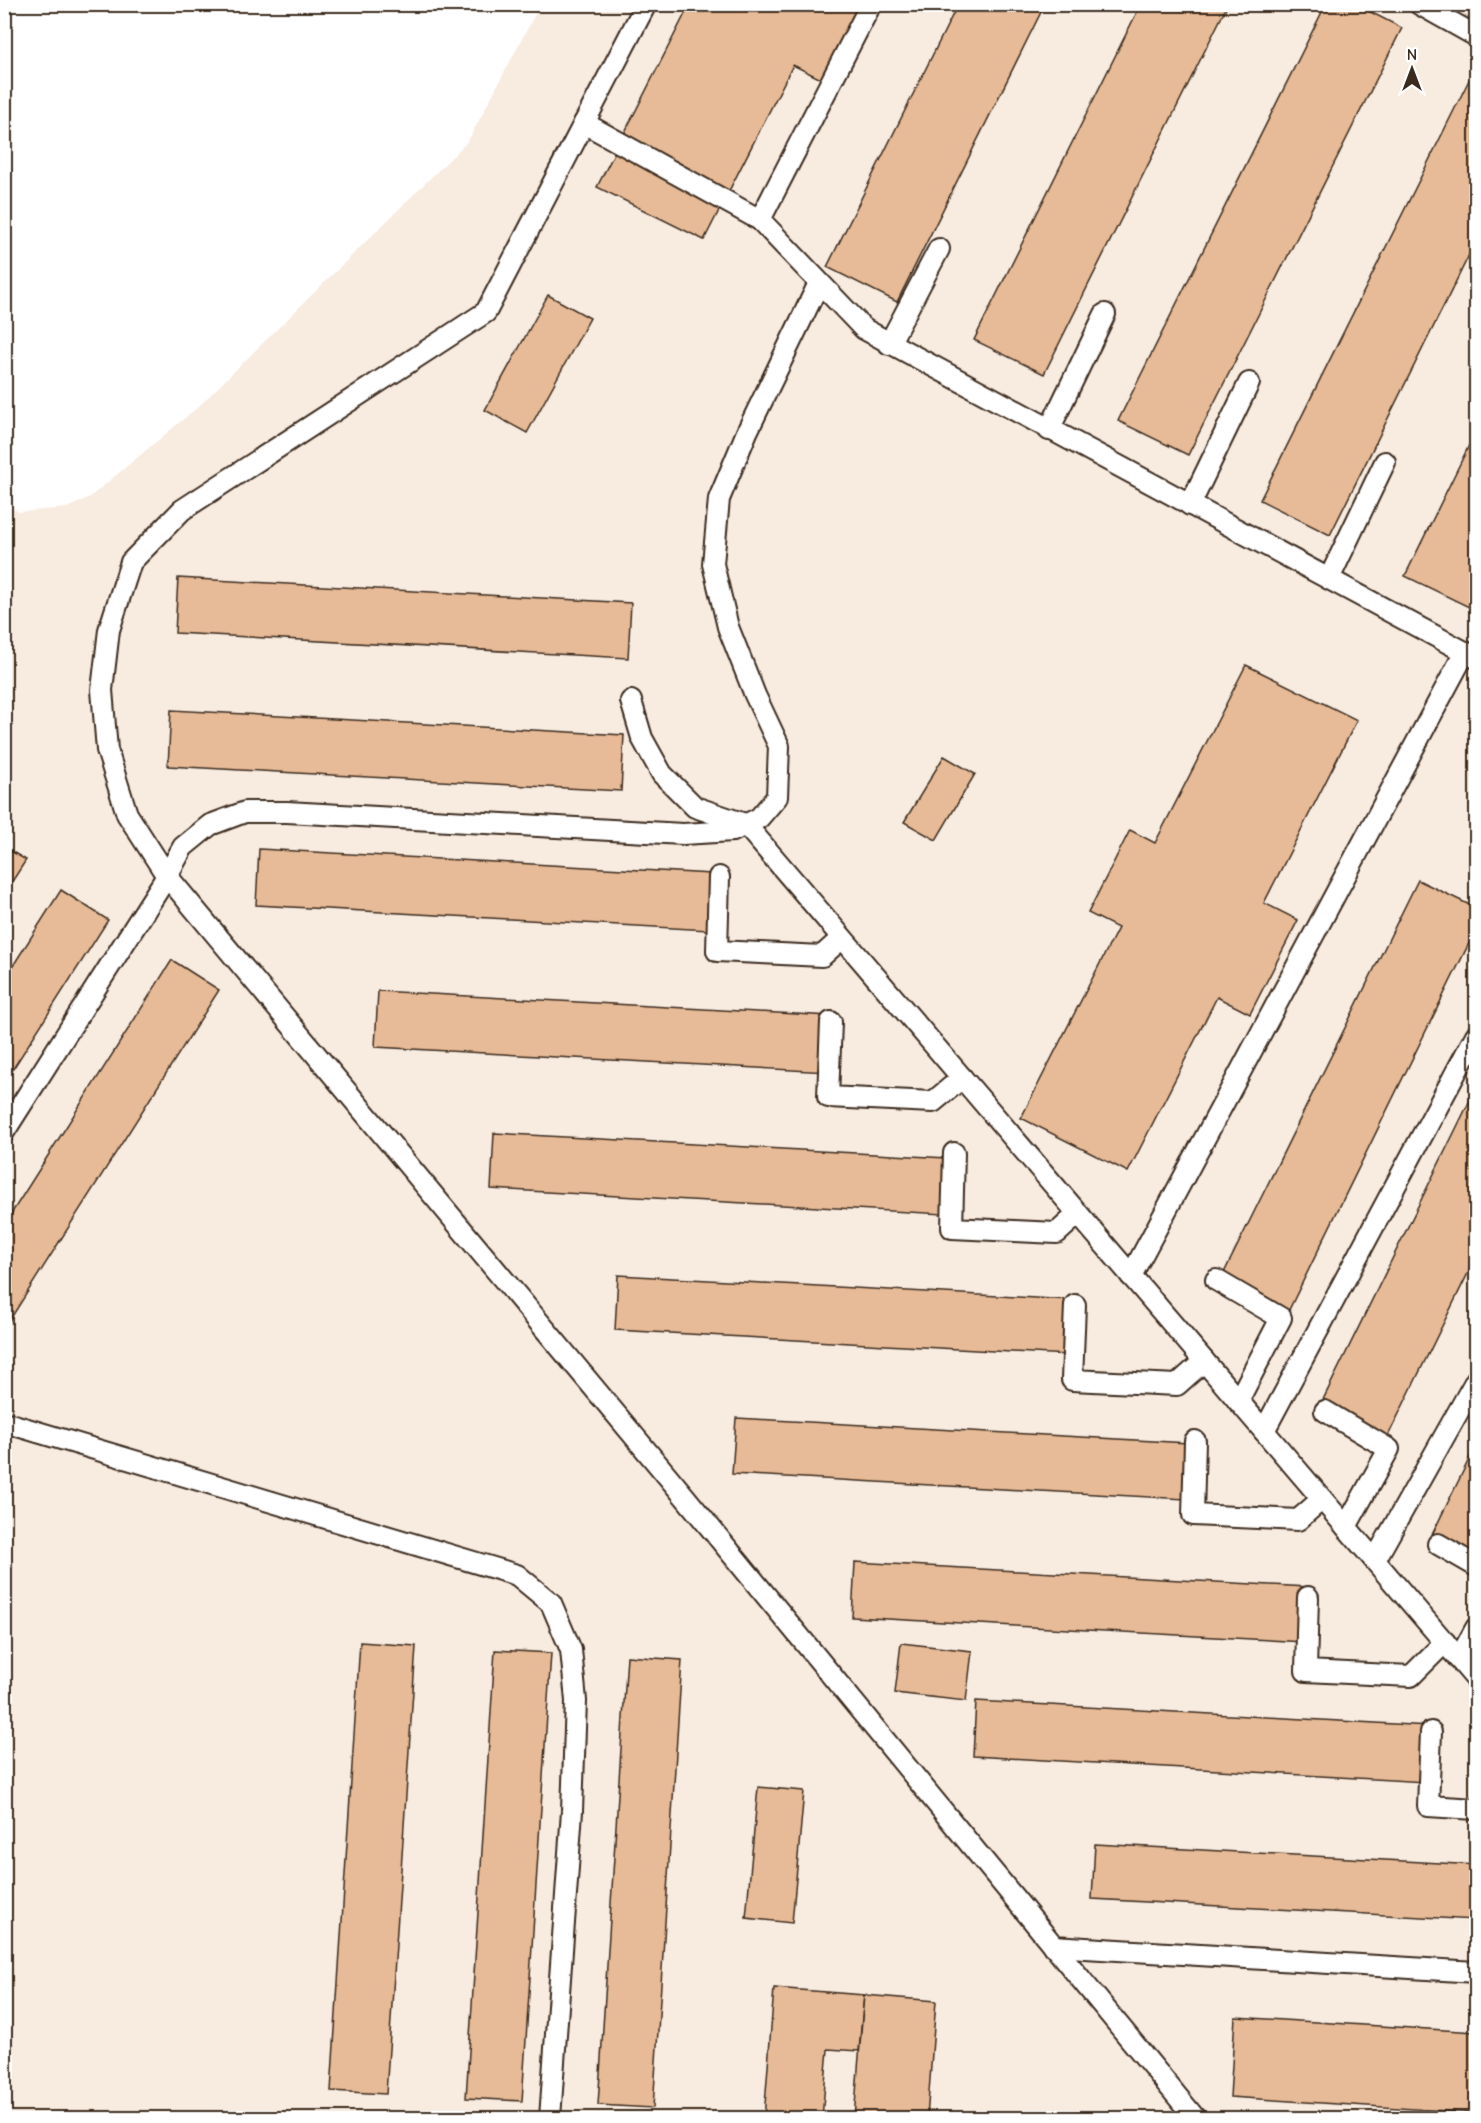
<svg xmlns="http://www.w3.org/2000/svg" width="1481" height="2123" font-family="'Comic Neue',sans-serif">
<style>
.built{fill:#f8ebe0}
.building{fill:#e7bb97;stroke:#3b2a1e;stroke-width:1.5}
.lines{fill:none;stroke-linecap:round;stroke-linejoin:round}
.lane-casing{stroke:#3b2a1e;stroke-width:24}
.lane{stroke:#fff;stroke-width:20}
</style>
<rect width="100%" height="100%" fill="#fff"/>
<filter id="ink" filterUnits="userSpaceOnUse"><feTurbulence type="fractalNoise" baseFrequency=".0167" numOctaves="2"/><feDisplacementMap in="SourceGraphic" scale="12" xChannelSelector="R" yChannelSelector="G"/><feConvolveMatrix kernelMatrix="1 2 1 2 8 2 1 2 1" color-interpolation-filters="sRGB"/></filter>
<g filter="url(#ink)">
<polygon class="built" points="540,5 1476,5 1476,2118 5,2118 4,504 19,512 67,508 90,497 198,407 468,141"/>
<g class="building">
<polygon points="690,4 866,4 827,82 793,65 704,240 597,187"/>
<polygon points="958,4 1045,4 897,302 827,267"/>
<polygon points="1141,4 1228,4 1044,374 974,340"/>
<polygon points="1326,4 1355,4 1402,28 1188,455 1118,421"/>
<polygon points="1473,72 1476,74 1476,241 1330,535 1260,500"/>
<polygon points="548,295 590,318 527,433 485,410"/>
<polygon points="1476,431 1476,606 1475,610 1405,576"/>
<polygon points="178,578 631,603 628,658 175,633"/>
<polygon points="1246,665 1357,720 1264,903 1298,920 1250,1014 1217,997 1128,1172 1021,1118 1118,928 1088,913 1130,830 1155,843"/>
<polygon points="171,710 624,735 621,791 168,766"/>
<polygon points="944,756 975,774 936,840 904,822"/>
<polygon points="4,847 26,860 4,894"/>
<polygon points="259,849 712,874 709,930 256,905"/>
<polygon points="1418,880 1476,908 1476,929 1282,1324 1215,1291"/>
<polygon points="61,890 108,920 4,1083 4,980"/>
<polygon points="172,960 219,990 4,1329 4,1225"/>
<polygon points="378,991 831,1016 828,1072 375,1047"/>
<polygon points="1476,1088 1476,1257 1384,1444 1317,1412"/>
<polygon points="494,1133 947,1158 944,1214 491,1189"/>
<polygon points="618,1275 1071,1300 1068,1355 615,1330"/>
<polygon points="736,1418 1189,1443 1186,1499 732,1474"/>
<polygon points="1476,1445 1476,1566 1428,1543"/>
<polygon points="855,1562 1308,1587 1305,1642 852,1617"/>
<polygon points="360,1642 416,1646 386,2094 331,2091"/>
<polygon points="901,1643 972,1651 966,1701 895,1693"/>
<polygon points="495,1650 551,1653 522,2101 466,2098"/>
<polygon points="627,1656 682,1660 653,2108 598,2105"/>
<polygon points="976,1701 1429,1726 1426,1782 973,1756"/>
<polygon points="758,1787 804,1791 792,1923 746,1918"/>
<polygon points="1095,1844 1476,1865 1476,1920 1092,1899"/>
<polygon points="774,1988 864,1995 859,2051 828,2049 822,2118 764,2118"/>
<polygon points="864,1995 936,2001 927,2118 854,2118"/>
<polygon points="1235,2017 1476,2032 1476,2113 1230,2097"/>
</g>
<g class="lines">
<g class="lane-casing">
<g id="lane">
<polyline points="646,4 486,312 182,510 131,562 109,630 102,690 107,750 127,814 167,876 685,1497 1195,2118"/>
<polyline points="1419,4 1476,36"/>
<polyline points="584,123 760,220 864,329 1476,658"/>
<polyline points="760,220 871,4"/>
<polyline points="889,344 939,249"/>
<polyline points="1049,430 1105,314"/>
<polyline points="1190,505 1249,383"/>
<polyline points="1329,579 1385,462"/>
<polyline points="631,701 642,738 662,774 695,807 745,824 1476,1679"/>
<polyline points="719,877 717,951 822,956 842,938"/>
<polyline points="831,1022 828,1097 933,1102 962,1078"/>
<polyline points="4,1132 167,876 183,847 210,825 245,812 287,812 683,834 733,831 759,818 777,797 779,746 755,695 728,627 713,564 719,499 747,432 819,283"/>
<polyline points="954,1153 952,1228 1057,1233 1078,1214"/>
<polyline points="1131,1276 1465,652"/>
<polyline points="1216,1280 1281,1318 1238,1401"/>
<polyline points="1075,1305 1072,1380 1177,1385 1204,1361"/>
<polyline points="1325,1411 1389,1449 1346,1527"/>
<polyline points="4,1422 517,1575 551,1603 571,1650 576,1701 572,1811 550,2118"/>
<polyline points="1264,1431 1476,1035"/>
<polyline points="1195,1441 1193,1515 1298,1520 1322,1499"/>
<polyline points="1438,1544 1476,1566"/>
<polyline points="1375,1560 1476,1380"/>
<polyline points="1308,1597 1306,1671 1411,1676 1445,1642"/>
<polyline points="1459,1659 1476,1628"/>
<polyline points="1431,1732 1428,1806 1476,1809"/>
<polyline points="1053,1946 1476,1972"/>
</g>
</g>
<use href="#lane" class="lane"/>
</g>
</g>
<rect width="1481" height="2123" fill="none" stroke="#fff" stroke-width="24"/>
<rect x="12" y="12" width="1457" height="2099" fill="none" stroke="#3b2a1e" stroke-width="2" filter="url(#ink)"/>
<g transform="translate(1412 69)" stroke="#ffffff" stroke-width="4.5" paint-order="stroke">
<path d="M0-4.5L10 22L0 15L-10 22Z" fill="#3b2a1e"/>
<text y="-9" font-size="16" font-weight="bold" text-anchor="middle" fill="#3b2a1e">N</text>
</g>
</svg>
